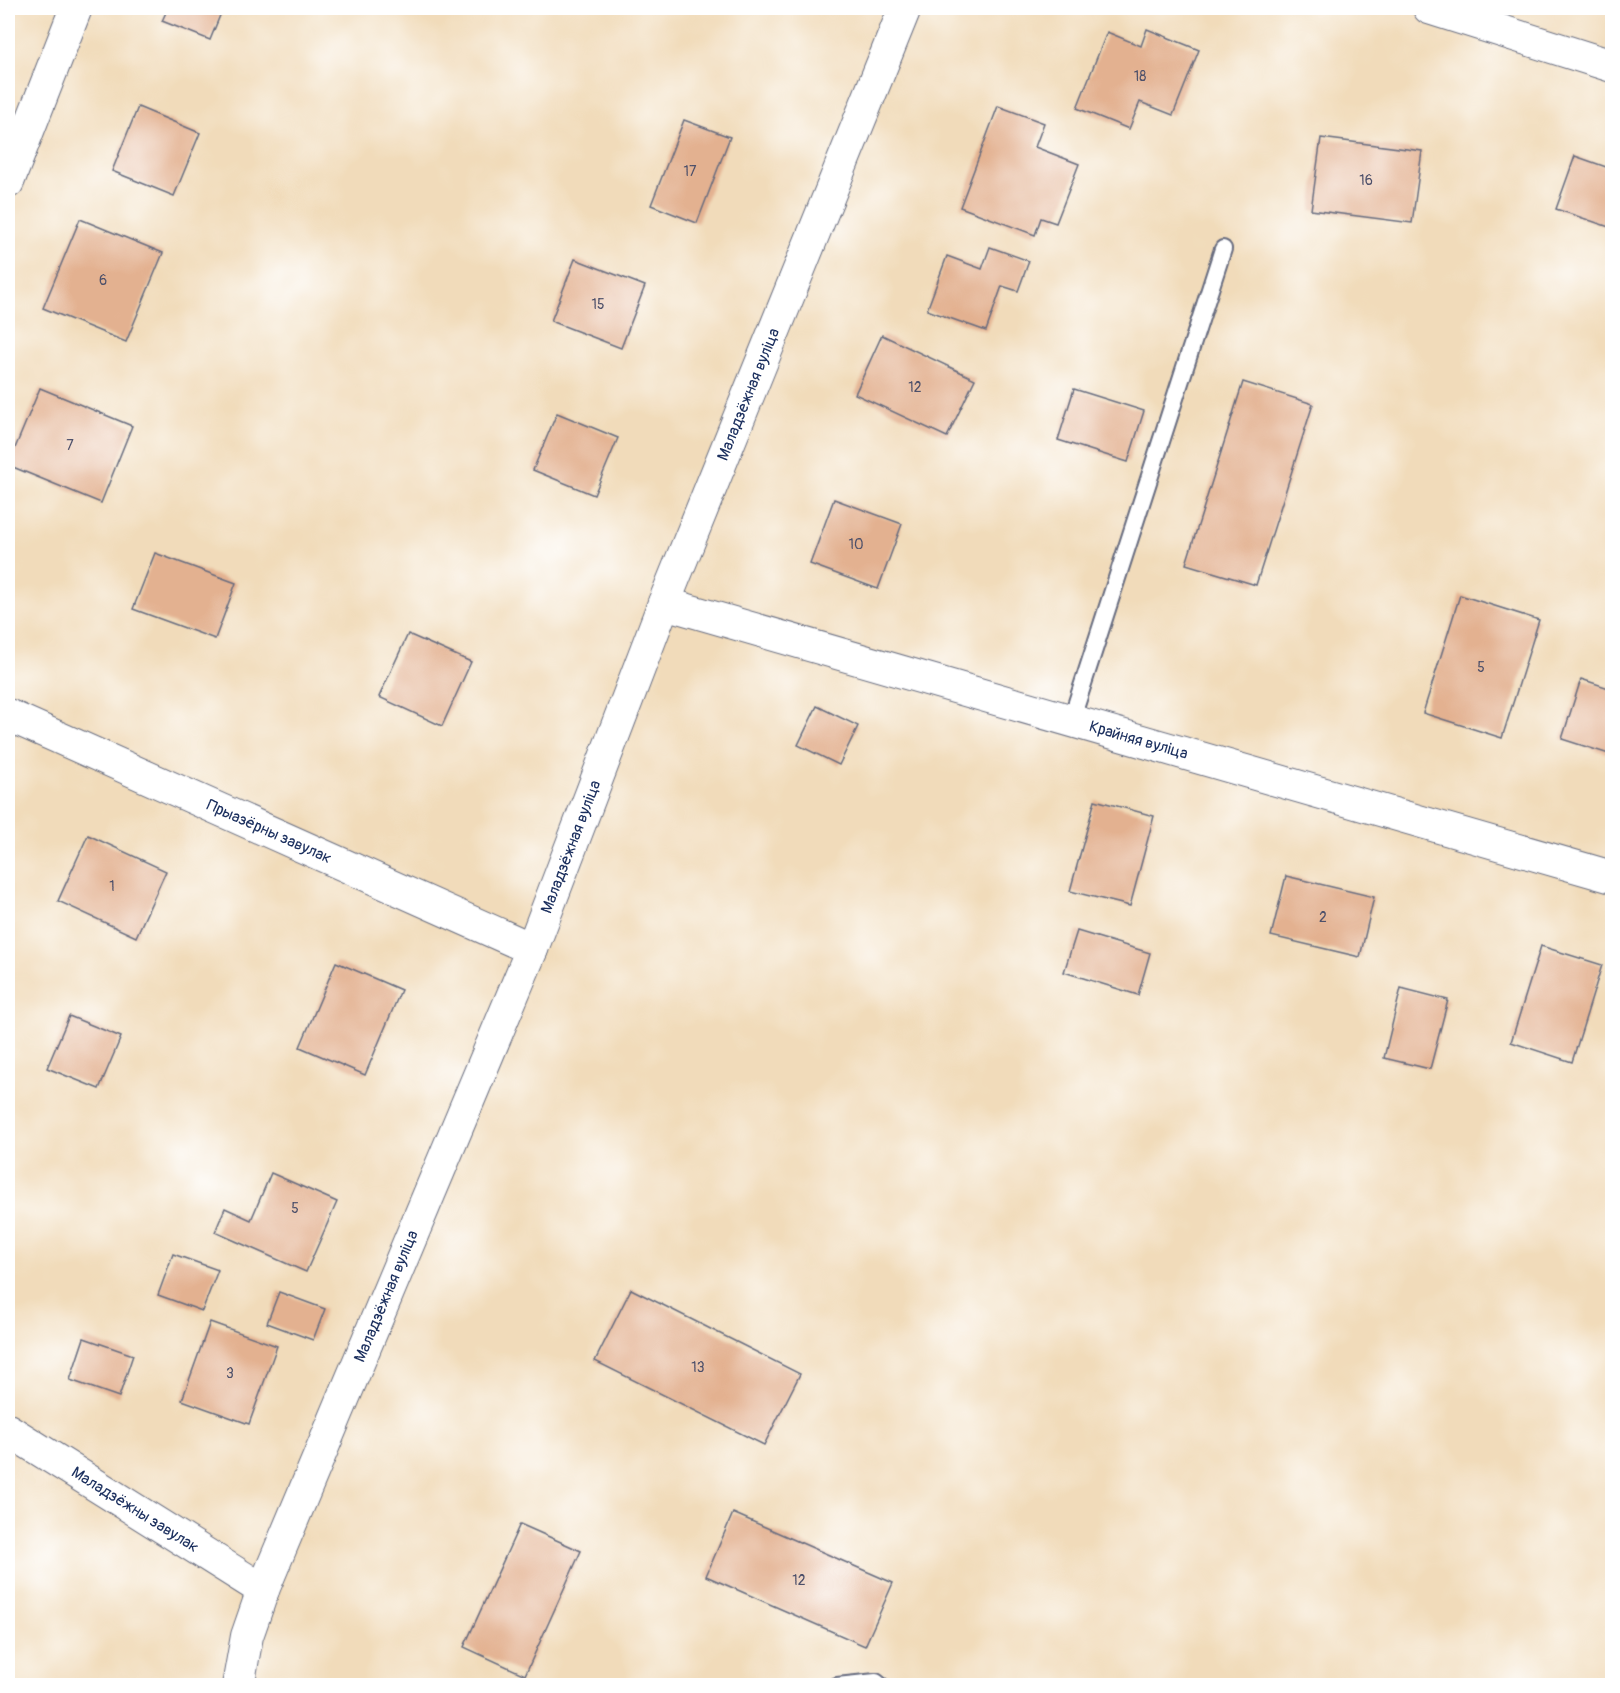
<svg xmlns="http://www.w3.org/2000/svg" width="1620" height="1693" font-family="Pangolin,sans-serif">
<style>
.building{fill:#e3b190}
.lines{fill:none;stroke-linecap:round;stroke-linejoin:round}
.lane-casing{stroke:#666b7e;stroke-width:20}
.street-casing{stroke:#666b7e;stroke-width:34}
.lane{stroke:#fff;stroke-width:16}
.street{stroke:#fff;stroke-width:32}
.labels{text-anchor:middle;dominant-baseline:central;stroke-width:4.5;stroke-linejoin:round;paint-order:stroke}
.number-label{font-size:14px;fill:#4d506a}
.street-label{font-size:16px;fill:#1b2f5e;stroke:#fff}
</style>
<rect width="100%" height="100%" fill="#fff"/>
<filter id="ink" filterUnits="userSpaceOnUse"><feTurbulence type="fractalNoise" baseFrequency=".0167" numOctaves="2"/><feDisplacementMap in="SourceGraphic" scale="12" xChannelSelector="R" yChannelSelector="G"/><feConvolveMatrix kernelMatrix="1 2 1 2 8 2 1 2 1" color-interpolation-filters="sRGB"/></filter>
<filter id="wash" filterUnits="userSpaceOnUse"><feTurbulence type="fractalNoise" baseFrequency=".008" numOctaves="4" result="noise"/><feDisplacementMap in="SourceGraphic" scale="24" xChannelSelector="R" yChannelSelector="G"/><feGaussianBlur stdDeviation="1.35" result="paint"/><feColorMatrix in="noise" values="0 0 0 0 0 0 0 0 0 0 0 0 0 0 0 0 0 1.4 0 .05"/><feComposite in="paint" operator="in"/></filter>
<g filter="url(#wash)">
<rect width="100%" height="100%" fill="#f1dbba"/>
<g id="blocks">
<g class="building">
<polygon points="168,8 223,8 210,40 162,21"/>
<polygon points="1147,29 1199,50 1173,115 1140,102 1129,129 1077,108 1107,32 1141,46"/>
<polygon points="998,106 1044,123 1035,147 1079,164 1056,223 1041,218 1035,235 960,207"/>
<polygon points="138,107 200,133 174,196 112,171"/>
<polygon points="684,120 730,137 697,223 651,205"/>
<polygon points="1321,138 1422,151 1412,223 1311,210"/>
<polygon points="1575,156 1612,169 1612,228 1556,209"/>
<polygon points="80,219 163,253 126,342 43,308"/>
<polygon points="990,247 1029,261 1018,291 1002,286 986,331 927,310 947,256 982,269"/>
<polygon points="575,259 645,286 621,348 551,321"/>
<polygon points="882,335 975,379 947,437 855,394"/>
<polygon points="1243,382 1313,404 1256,585 1186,564"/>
<polygon points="40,388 132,426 101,503 8,465"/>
<polygon points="1074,389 1144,411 1128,462 1058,440"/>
<polygon points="557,413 618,438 594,495 533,470"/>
<polygon points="834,499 902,524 878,589 810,564"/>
<polygon points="155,553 236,583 215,639 133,609"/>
<polygon points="1460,595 1539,620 1502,738 1423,713"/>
<polygon points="408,634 471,662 442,726 379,697"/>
<polygon points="1581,679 1612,689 1612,755 1562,739"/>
<polygon points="817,706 858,726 839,765 798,745"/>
<polygon points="1095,800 1154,816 1130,906 1070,891"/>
<polygon points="88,835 166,871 136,937 58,901"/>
<polygon points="1286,876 1374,897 1360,957 1271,936"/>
<polygon points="1077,931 1150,953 1138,995 1064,972"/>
<polygon points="1541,946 1602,965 1572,1062 1511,1042"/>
<polygon points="336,962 401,990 365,1075 300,1047"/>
<polygon points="1401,988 1448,1000 1430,1069 1384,1058"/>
<polygon points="69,1016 121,1037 99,1089 47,1068"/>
<polygon points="271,1173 337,1202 306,1272 215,1232 225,1208 251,1220"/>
<polygon points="173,1254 218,1270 202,1311 158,1295"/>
<polygon points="631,1289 800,1374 764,1445 595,1361"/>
<polygon points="279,1292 325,1309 313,1340 267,1323"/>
<polygon points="210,1322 277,1346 249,1424 182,1400"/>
<polygon points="84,1338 133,1355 119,1397 70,1380"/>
<polygon points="733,1513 893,1583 865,1646 706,1576"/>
<polygon points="520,1524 581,1551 525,1675 464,1647"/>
<polygon points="332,1679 354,1685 354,1686 331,1686"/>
</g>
</g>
</g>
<g filter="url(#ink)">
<use href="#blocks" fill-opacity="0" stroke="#666b7e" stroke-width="1.5"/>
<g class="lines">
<g class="lane-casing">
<g id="lane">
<polyline points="1071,721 1223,249"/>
<polyline points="837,1686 876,1682 881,1686"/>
</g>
</g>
<g class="street-casing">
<g id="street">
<polyline points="1429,8 1612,66"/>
<polyline points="8,182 76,8"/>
<path id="s1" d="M 664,603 L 1612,877"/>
<path id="s2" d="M 8,715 L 532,949"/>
<path id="s3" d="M 8,1430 L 263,1590"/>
<path id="s4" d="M 238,1686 L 247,1636 L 263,1590 L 532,949 L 664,603 L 905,8"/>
</g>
</g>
<use href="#lane" class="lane"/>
<use href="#street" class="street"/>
</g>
</g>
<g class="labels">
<g class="number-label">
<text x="1140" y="76">18</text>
<text x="690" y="171">17</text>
<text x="1366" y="180">16</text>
<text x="103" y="280">6</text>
<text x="598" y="304">15</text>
<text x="915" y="387">12</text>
<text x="70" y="445">7</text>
<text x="856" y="544">10</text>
<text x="1481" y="667">5</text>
<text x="112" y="886">1</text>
<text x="1323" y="917">2</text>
<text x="295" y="1208">5</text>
<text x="698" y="1367">13</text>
<text x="230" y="1373">3</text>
<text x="799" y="1580">12</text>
</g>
<g class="street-label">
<text stroke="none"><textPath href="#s4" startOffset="1390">Маладзёжная вуліца</textPath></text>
<text stroke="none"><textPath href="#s1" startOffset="494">Крайняя вуліца</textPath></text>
<text stroke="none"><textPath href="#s2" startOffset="286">Прыазёрны завулак</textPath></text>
<text stroke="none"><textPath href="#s4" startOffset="904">Маладзёжная вуліца</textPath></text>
<text stroke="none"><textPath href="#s4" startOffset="418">Маладзёжная вуліца</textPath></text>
<text stroke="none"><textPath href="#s3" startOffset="150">Маладзёжны завулак</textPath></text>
</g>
</g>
<rect width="1620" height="1693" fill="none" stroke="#fff" stroke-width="30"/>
</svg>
